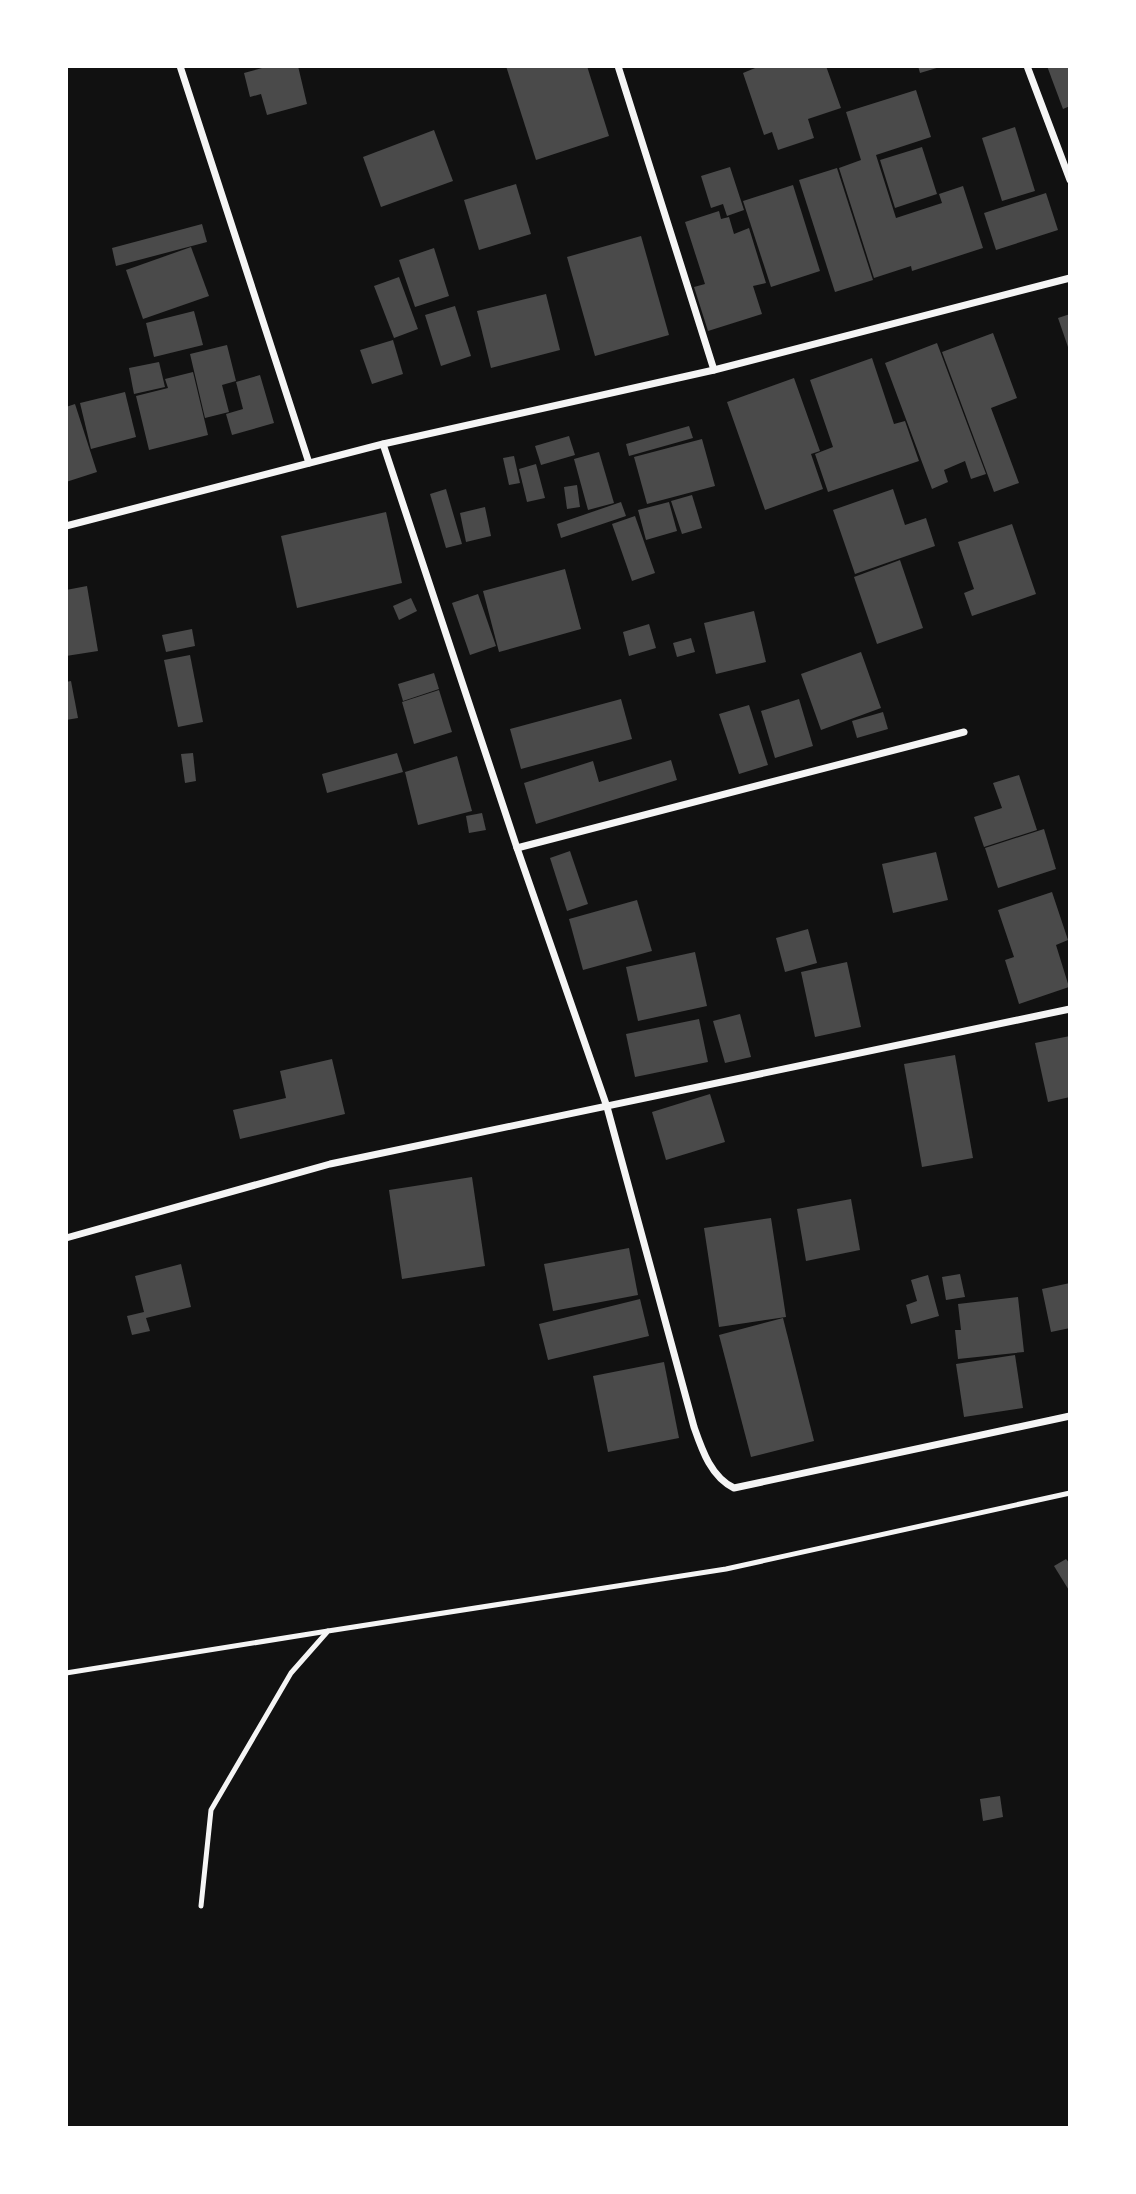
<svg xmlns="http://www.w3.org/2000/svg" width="1136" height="2194" font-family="'Exo 2',sans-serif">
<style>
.building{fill:#4a4a4a}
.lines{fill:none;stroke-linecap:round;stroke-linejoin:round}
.service{stroke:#f5f5f5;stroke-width:5}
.minor{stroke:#f5f5f5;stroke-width:7}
</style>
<rect width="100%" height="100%" fill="#111"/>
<g class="building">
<polygon points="269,66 298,66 307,104 267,115 261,94 250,97 244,73"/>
<polygon points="506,66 587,66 609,136 536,160"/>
<polygon points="760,66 826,66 841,108 808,119 814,138 778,150 772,132 764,135 743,73"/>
<polygon points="918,66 940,66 940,67 920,73"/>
<polygon points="1047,66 1070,66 1070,106 1063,109"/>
<polygon points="916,90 931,137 876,155 896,218 942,203 939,194 963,186 983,248 912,271 911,266 874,278 839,168 861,160 846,112"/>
<polygon points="1015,127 1035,191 1002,201 982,138"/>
<polygon points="434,130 453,181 381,207 363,157"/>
<polygon points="922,147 937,194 895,208 880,160"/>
<polygon points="730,167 744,210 727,216 723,204 711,208 701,176"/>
<polygon points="837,168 873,280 835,292 799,180"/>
<polygon points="516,184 531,234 479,250 464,200"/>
<polygon points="793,185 820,271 771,287 743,201"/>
<polygon points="1046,193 1058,230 996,250 984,213"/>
<polygon points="719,211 721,219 729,217 734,234 749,228 766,283 753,286 762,314 708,331 694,287 705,284 685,222"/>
<polygon points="202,224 207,242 116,266 112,248"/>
<polygon points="641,236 669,335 595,356 567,257"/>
<polygon points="191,247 209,296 143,319 126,270"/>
<polygon points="434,248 449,296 415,307 399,260"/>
<polygon points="399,277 418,329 394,338 374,286"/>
<polygon points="546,294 560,350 491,368 477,311"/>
<polygon points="455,306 471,356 441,366 425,315"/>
<polygon points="194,311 203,345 154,357 146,323"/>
<polygon points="1070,314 1070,349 1069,350 1058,318"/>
<polygon points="993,333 1017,398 991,408 1019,483 994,492 942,352"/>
<polygon points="393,340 403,374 372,384 360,350"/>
<polygon points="937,343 986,474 971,479 965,461 944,470 948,482 932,489 885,363"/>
<polygon points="227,345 236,381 222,385 229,412 205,418 190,354"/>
<polygon points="872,358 894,424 905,421 919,461 828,492 815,454 833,447 810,380"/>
<polygon points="159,362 165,387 134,394 129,368"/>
<polygon points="193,372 208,435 149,450 136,396 168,388 165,379"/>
<polygon points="260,375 274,423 232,435 226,414 243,409 236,382"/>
<polygon points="794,378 820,451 811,454 823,489 765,510 727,402"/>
<polygon points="125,392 136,437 91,449 80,403"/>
<polygon points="75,404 97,472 66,482 66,407"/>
<polygon points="689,426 693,438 629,456 626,444"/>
<polygon points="569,436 575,455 541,465 535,446"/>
<polygon points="702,439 715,486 647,504 634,457"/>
<polygon points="599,452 614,503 588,510 574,459"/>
<polygon points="514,456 520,483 509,485 503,458"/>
<polygon points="536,464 545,498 527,502 519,469"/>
<polygon points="577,485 580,507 567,509 564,487"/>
<polygon points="446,489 462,544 446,548 430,494"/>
<polygon points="893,489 905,525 926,518 935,546 855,574 833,510"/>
<polygon points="692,495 702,528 682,534 671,501"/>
<polygon points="621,502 626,516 561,538 557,524"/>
<polygon points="669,502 677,531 646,540 638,510"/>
<polygon points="485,507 491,536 466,542 460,513"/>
<polygon points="386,512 402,583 297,608 281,536"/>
<polygon points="635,516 655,573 632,581 612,524"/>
<polygon points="1012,524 1036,594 972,616 964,593 974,589 958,542"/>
<polygon points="900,560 923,628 877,644 854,577"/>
<polygon points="565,569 581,629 499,652 483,591"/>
<polygon points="87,586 98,651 66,656 66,590"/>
<polygon points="478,594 496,646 470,655 452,603"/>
<polygon points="411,598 417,611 399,620 393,606"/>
<polygon points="754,611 766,662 716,674 704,623"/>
<polygon points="649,624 656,648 629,656 623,632"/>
<polygon points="192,629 195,646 166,652 162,635"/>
<polygon points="691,638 695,652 677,657 673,643"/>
<polygon points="861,652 881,708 821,730 801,674"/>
<polygon points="190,655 203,722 178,727 164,660"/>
<polygon points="434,673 439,689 403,701 398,684"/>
<polygon points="71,681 78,718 66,720 66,682"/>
<polygon points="439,690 452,732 414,744 402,702"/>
<polygon points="621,699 632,739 521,769 510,729"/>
<polygon points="799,699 813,746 775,758 761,711"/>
<polygon points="749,705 768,765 739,774 719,714"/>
<polygon points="883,712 888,729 857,738 852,721"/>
<polygon points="193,753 196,781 185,783 181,754"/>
<polygon points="397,753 403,772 327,793 322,774"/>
<polygon points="457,756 472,811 418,825 405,772"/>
<polygon points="671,760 677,780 536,824 524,783 593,761 599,782"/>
<polygon points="1019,775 1037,830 984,847 974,817 1002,808 993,783"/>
<polygon points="482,813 486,830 469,833 466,816"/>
<polygon points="1044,829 1056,869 998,888 985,848"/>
<polygon points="570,851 588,904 567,911 550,858"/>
<polygon points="936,852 948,900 893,913 882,864"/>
<polygon points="1052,892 1068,940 1056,945 1069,987 1019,1004 1005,960 1014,957 998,910"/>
<polygon points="637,900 652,951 583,970 569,919"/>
<polygon points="808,929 817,963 785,972 776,938"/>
<polygon points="695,952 707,1006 638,1021 626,967"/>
<polygon points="847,962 861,1027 815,1037 801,972"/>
<polygon points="740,1014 751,1057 725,1063 713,1021"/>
<polygon points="699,1019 708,1062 635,1077 626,1034"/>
<polygon points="1070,1036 1070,1097 1048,1102 1035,1043"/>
<polygon points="955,1055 973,1158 922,1167 904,1064"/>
<polygon points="332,1059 345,1114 240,1139 233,1110 286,1098 280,1071"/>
<polygon points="710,1094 725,1142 666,1160 652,1112"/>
<polygon points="472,1177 485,1266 402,1279 389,1190"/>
<polygon points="851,1199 860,1250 806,1261 797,1209"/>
<polygon points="771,1218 786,1317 719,1327 704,1228"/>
<polygon points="629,1248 638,1295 553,1311 544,1264"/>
<polygon points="181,1264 191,1307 146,1318 150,1331 132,1335 127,1316 144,1312 135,1276"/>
<polygon points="960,1274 965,1297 946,1300 942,1277"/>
<polygon points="928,1275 939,1316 911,1324 906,1305 917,1301 911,1280"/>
<polygon points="1070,1283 1070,1328 1051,1332 1042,1289"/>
<polygon points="1018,1297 1024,1352 958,1359 955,1330 961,1330 958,1304"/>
<polygon points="640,1299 649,1336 548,1360 539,1324"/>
<polygon points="783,1318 814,1441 751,1457 719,1335"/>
<polygon points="1015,1355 1023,1408 964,1417 956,1364"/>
<polygon points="664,1362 679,1438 608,1452 593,1376"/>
<polygon points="1066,1559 1070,1564 1070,1592 1054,1566"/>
<polygon points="1000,1796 1003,1817 983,1821 980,1799"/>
</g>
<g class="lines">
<g class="service">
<polyline points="66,1673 328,1631"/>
<polyline points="201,1906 211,1810 291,1673 328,1631 726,1569 1070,1493"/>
</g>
<g class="minor">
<polyline points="180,66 309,463"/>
<polyline points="618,66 714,370"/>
<polyline points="1027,66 1070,180"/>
<path d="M 383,444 L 517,848 L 607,1107 L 694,1427 C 702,1450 711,1477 734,1488 L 1070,1416"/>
<polyline points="66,526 383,444 714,370 1070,278"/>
<polyline points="517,848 964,732"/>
<polyline points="66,1238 330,1164 1070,1009"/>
</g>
</g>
<rect width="1136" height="2194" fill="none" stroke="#ffffff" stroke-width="136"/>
</svg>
